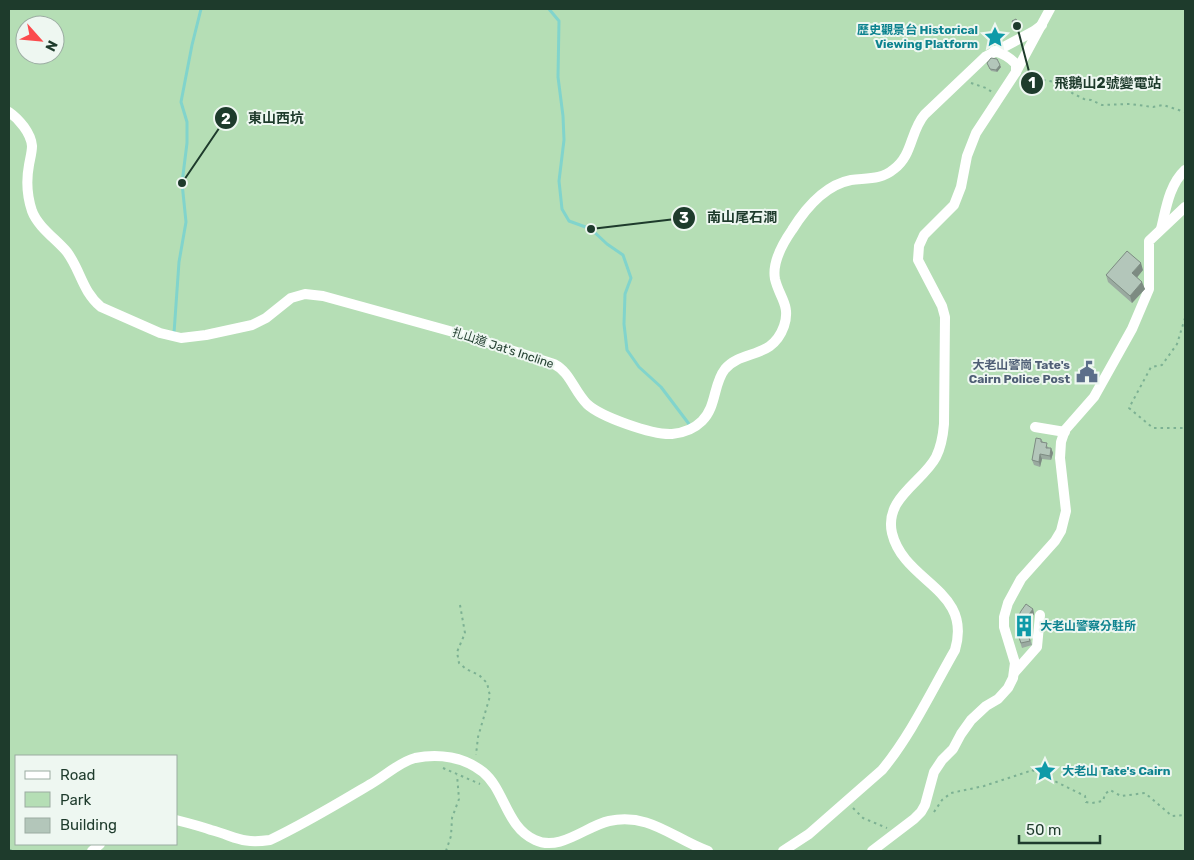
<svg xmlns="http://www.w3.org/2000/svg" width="1194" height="860" font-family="Rubik,'Noto Sans TC',sans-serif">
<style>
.green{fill:#b5deb5;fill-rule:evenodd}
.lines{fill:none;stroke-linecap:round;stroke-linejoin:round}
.stream{stroke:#81d4cc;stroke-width:3}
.path{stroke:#7cb193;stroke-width:2;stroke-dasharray:2.5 4;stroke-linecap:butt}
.minor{stroke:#fff;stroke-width:10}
.wall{fill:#9aaaa0}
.shaded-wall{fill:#7d8b82}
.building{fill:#b3c6ba;stroke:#7d8b82}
.labels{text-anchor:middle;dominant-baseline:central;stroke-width:4;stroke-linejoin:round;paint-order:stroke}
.culture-label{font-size:12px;font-weight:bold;fill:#0d838f;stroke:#eef7f1;text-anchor:start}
.street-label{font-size:12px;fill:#1e3b2c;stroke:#eef7f1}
.service-label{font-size:12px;font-weight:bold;fill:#4e5e75;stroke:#eef7f1;text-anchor:end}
.leader{fill:none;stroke:#1e3b2c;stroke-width:2}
.callout-dot{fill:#1e3b2c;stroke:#eef7f1;stroke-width:2}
.mark-label{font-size:15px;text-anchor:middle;font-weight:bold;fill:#fff}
.callout-label{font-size:14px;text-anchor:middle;font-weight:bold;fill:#1e3b2c;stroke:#eef7f1;stroke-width:4;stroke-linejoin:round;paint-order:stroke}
</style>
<rect width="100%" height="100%" fill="#deebe2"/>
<path class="green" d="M 9,9 L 1185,9 L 1185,851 L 9,851 ZM 25,25 L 55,25 L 55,55 L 25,55 ZM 16,756 L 176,756 L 176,844 L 16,844 Z"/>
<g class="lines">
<g class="stream">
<polyline points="549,9 559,21 558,77 563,116 564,140 559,181 562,209 569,221 591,229 607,244 623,255 631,278 625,294 624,324 627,350 639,367 661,387 692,428"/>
<polyline points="174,333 179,262 186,222 182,183 187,143 187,122 181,102 192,45 201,9"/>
</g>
<g class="path">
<polyline points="1024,78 1027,77 1060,83 1067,86 1072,93 1084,99 1091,100 1102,105 1130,104 1153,107 1163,105 1185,112"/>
<polyline points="971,83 986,88 992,92"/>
<polyline points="1185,318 1177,344 1162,365 1151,367 1129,408 1153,428 1185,428"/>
<polyline points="460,605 465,633 457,652 459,663 466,669 479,675 487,683 490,696 478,737 476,755"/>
<polyline points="443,768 480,784"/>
<polyline points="1032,770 1085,796 1086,802 1092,803 1103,801 1105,794 1110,790 1121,796 1145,793 1172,816 1185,815"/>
<polyline points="853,808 863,818 887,828"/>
<polyline points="934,812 942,800 951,793 984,786 1036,769"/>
<polyline points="9,850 16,851"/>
<polyline points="446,851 451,836 452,818 459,799 457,775"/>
</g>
<g class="minor">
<path d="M 994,51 C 1004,54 1009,57 1016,64 L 1016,72"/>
<path d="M 9,112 C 19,119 31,133 32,146 C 32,152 30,159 29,165 C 26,181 27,196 32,211 C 38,227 56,239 67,252 C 81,271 82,291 101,307 L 160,333 L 181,338 L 206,335 L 252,325 L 266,318 L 291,298 L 305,294 L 323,296 L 464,335 L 554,364 C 570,372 574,391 587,404 C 601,417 652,435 672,434 C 683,433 694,429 702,421 C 717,406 713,384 725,369 C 742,349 772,360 784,326 C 791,305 779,297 775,279 C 772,263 783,243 792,230 C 805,209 825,185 851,180 C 867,178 881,180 894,169 C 913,155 910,131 925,114 L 985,57 L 1034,31 L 1042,25"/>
<path d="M 1161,229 C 1166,209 1169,185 1185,170"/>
<polyline points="1035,427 1065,432"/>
<polyline points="1014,673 1037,647 1040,615"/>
<path d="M 176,820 C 188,823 200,826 211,830 C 237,837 241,844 270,840 C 304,824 337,804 369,785 C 384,777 399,762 415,758 C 439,753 464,757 483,772 C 505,790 506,827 535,840 C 560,852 586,826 609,821 C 649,812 674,839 708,851"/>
<polyline points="92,851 100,844"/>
<path d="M 783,851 L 809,834 L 882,770 C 911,735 932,690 955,650 C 973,589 904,583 892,533 C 884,498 923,482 936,457 C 941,447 943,436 944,424 L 945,317 L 942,306 L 918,260 L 919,246 L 924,235 L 954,205 L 961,187 L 967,156 L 976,133 L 1016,72 L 1050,9"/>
<polyline points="872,851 914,819 921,812 925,805 934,772 942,760 953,749 961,734 971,720 986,706 998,699 1008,688 1013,678 1015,663 1004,627 1004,617 1008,603 1021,579 1055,541 1061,531 1066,511 1060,458 1061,442 1065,430 1094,397 1132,329 1149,289 1149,241 1185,207"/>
</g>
</g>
<g class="wall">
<polygon points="1016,19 1020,29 1016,31 1012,21"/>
<polygon points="987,63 1001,67 997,72 991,71"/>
<polygon points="1143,270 1137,277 1145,289 1132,303 1108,282 1106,275"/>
<polygon points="1041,439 1043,442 1049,448 1051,448 1053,453 1051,460 1042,459 1040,467 1034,465 1032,460"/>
<polygon points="1033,609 1034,614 1028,622 1028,633 1032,645 1022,648 1017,632"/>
</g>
<g class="shaded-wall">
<polygon points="1000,65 1001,67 997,72 996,70"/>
<polygon points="1141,263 1143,270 1135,280 1132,273"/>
<polygon points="1142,282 1145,289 1132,303 1130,296"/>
<polygon points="1051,448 1053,453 1051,460 1050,456"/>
<polygon points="1040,454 1042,459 1040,467 1039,462"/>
<polygon points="1033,609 1034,614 1028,622 1028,633 1032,645 1026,628 1027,617"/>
</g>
<g class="building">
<polygon points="1016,19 1020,26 1015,28 1012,21"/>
<polygon points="991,58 997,59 1000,65 996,70 990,69 987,63"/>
<polygon points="1127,251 1141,263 1132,273 1142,282 1130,296 1106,275"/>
<polygon points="1036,438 1041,439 1041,442 1047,443 1046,448 1051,448 1050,456 1040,454 1039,462 1032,460"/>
<polygon points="1026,604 1033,609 1027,617 1026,628 1030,641 1021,643 1017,632 1018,617 1021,611"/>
</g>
<defs>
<g id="sight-bare" transform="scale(1.725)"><path d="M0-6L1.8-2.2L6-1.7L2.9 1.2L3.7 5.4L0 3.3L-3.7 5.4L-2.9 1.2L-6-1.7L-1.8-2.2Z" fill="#0f9aa8" stroke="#eef7f1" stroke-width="2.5" paint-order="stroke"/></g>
<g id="civic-bare" transform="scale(1.725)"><path d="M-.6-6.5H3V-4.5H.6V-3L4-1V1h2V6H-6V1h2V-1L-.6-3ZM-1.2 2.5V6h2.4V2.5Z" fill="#5c6f8a" stroke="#eef7f1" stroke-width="2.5" paint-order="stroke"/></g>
<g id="building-bare" transform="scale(1.725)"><path d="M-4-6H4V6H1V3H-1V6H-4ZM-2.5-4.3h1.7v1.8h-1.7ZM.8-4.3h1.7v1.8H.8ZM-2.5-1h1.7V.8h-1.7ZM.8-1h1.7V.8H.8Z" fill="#0f9aa8" stroke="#eef7f1" stroke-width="2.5" paint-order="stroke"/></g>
</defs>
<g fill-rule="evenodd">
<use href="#sight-bare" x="995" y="37"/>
<use href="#civic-bare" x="1087" y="372"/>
<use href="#building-bare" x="1024" y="626"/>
<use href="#sight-bare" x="1045" y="771"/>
</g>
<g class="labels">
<g class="culture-label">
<text x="978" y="30" text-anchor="end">歷史觀景台 Historical<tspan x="978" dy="14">Viewing Platform</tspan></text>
<text x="1040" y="626">大老山警察分駐所</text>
<text x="1062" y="771">大老山 Tate's Cairn</text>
</g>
<g class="street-label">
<text transform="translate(503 348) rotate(18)">扎山道 Jat's Incline</text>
</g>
<g class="service-label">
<text x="1070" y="365">大老山警崗 Tate's<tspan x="1070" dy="14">Cairn Police Post</tspan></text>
</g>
</g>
<path class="leader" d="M1017 26L1032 83M182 183L226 118M591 229L684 218"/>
<g class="callout-dot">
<circle cx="1017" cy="26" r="5"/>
<circle cx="182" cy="183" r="5"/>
<circle cx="591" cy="229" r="5"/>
<circle cx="1032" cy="83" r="12"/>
<circle cx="226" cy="118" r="12"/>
<circle cx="684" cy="218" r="12"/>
</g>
<g class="mark-label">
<text x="1032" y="88">1</text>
<text x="226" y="124">2</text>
<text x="684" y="223">3</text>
</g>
<g class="callout-label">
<text x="1108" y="88">飛鵝山2號變電站</text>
<text x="276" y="123">東山西坑</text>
<text x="742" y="222">南山尾石澗</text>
</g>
<rect width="1194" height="860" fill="none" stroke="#1e3b2c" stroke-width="20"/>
<rect x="15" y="755" width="162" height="90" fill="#eef7f1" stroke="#9baca2"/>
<rect x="25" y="771" width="25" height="8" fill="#ffffff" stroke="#9baca2"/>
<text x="60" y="780" font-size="15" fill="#1e3b2c">Road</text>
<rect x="25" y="792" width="25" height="15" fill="#b5deb5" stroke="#9baca2"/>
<text x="60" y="805" font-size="15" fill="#1e3b2c">Park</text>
<rect x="25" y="818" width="25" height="15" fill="#b3c6ba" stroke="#9baca2"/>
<text x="60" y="830" font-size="15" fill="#1e3b2c">Building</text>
<g transform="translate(40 40) rotate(117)"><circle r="24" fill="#eef7f1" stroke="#9baca2"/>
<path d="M0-4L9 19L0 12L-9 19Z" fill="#fb4b4d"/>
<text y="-8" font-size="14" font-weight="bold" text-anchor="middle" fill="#1e3b2c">N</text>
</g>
<path d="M1019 835v8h81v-8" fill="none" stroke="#1e3b2c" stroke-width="2.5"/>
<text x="1026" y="835" font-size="15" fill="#1e3b2c" stroke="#eef7f1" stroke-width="4" paint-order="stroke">50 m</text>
</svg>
